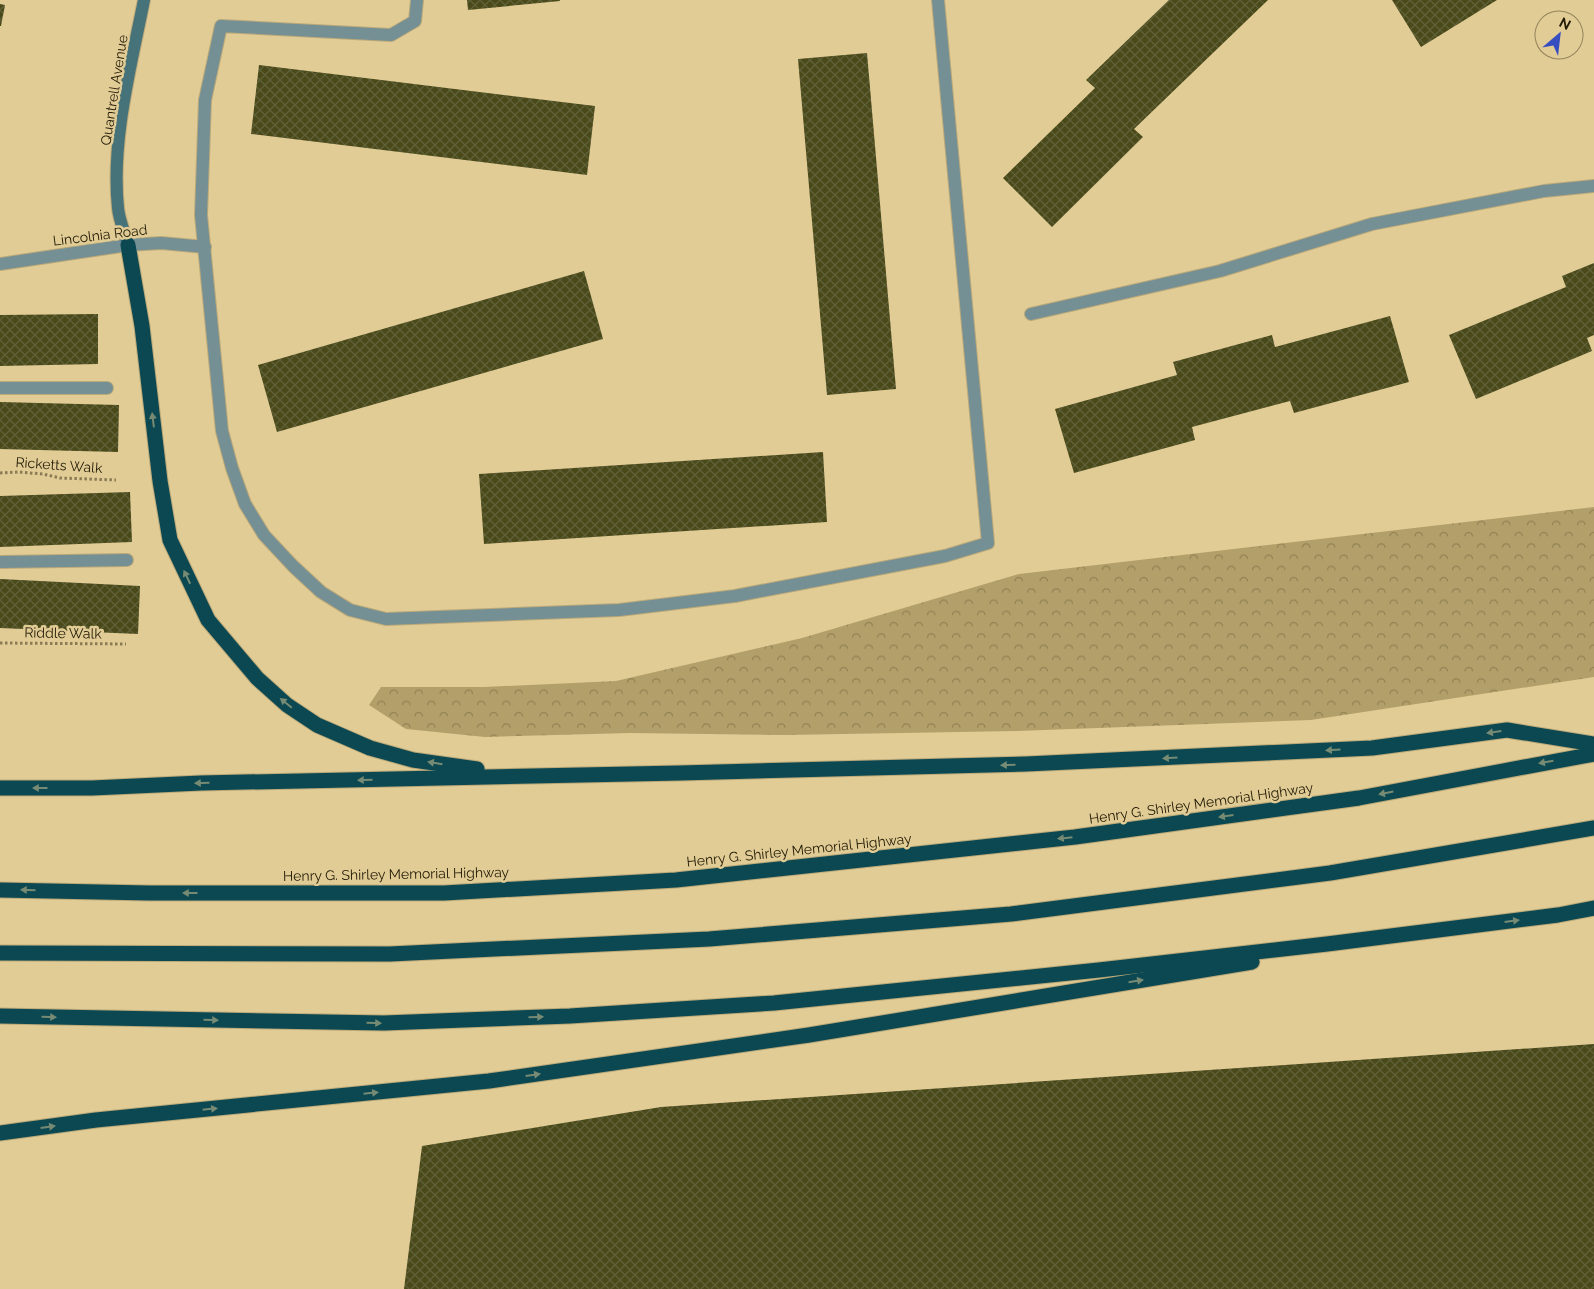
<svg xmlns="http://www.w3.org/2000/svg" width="1594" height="1289" font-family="Raleway,sans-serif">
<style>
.forest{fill:url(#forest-crowns)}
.building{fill:url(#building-cross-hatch)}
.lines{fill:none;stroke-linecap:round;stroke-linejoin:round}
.lane-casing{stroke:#bba979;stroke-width:14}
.street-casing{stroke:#bba979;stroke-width:14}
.secondary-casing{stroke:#bba979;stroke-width:14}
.highway-casing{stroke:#bba979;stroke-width:17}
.path{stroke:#8a7b54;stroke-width:3;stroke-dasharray:2.5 2.5;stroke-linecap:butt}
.lane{stroke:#749095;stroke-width:12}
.street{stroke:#749095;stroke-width:12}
.secondary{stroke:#46727a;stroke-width:12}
.highway{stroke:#0b4851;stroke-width:15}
.oneway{fill:#768a74}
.labels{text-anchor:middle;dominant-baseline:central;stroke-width:5;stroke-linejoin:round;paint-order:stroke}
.street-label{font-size:14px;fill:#231b06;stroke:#e1cc96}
</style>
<defs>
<pattern id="forest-crowns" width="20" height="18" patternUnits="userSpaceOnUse" patternTransform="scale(1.25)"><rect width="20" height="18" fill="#b39f69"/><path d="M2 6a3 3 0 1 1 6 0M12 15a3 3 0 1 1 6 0" fill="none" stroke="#918154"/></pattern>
<pattern id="building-cross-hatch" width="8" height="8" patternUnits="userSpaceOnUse" patternTransform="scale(1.25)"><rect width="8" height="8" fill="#49491a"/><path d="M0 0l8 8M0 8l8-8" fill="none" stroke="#606039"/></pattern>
</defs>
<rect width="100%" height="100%" fill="#e1cc96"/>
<polygon class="forest" points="1594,507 1594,677 1311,720 1018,731 784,735 630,733 485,737 406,729 369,705 381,687 484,687 616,681 802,638 1019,574"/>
<g class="building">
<polygon points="467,0 560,0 560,1 468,10"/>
<polygon points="1169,0 1268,0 1134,129 1143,137 1052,227 1003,178 1095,88 1086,80"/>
<polygon points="1392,0 1497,0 1421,47"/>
<polygon points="0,4 5,5 1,26 0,26"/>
<polygon points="867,53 896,389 827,395 798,59"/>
<polygon points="259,65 595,106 587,175 251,134"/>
<polygon points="1594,263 1594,335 1587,338 1592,351 1476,399 1449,335 1566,287 1562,276"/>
<polygon points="584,271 603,339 277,432 258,365"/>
<polygon points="98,314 98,364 0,366 0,315"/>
<polygon points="1390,316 1409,382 1294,413 1290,401 1192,427 1195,440 1074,473 1055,409 1177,375 1173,362 1272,335 1275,347"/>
<polygon points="0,402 119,405 118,452 0,449"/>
<polygon points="823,452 827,522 484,544 479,474"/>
<polygon points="130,492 132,542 0,547 0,496"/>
<polygon points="0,579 140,586 138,634 0,628"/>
<polygon points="1594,1044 1594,1289 404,1289 422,1146 661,1107"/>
</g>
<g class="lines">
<g class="lane-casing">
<g id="lane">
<polyline points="417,0 415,21 391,35 221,26 205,100 201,215 222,431 232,468 245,504 264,535 293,566 321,592 350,610 386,619 619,610 735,596 945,556 988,543 938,0"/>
<polyline points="1031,314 1220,271 1372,224 1544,191 1594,186"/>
<polyline points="0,388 107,388"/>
<polyline points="0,562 127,560"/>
</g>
</g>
<g class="street-casing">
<polyline id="street" points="0,264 128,245 161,243 205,247"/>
</g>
<g class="secondary-casing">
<path id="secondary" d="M 128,245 C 125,233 119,220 118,208 C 111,140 131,66 144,0"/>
</g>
<g class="highway-casing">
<g id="highway">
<polyline points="128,245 142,326 160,481 170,540 208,620 257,678 287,705 317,725 370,748 413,760 477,769"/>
<polyline points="0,788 92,788 201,783 680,773 1026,764 1372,748 1507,730 1594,744"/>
<polyline points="0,890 149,893 444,893 676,880 1075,837 1359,798 1594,754"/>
<polyline points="0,953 390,954 709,939 1011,914 1330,873 1594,828"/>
<polyline points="0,1016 384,1023 570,1016 774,1003 1099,970 1327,944 1558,915 1594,908"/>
<polyline points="0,1133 96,1120 489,1081 809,1035 1252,962"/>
</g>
</g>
<g class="path">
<polyline points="0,473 18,472 43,474 60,478 116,480"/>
<polyline points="0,643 126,644"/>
</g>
<use href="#lane" class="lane"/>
<use href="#street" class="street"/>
<use href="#secondary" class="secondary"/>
<use href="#highway" class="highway"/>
</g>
<defs><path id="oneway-solid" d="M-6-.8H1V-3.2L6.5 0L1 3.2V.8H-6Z" transform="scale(1.25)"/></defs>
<g class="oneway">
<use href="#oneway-solid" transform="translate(153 420) rotate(-97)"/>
<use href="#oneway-solid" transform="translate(187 577) rotate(-115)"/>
<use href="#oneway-solid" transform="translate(286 703) rotate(-141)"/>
<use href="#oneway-solid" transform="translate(1494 732) rotate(172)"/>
<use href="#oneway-solid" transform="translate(1333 750) rotate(177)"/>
<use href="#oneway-solid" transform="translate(1170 758) rotate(177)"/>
<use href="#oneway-solid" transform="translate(1546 762) rotate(170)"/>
<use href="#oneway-solid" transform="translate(435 763) rotate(-171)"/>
<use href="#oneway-solid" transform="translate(1008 765) rotate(178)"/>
<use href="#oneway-solid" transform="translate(365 780) rotate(179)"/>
<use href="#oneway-solid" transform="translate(202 783) rotate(178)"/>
<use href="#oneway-solid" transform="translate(40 788) rotate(180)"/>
<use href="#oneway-solid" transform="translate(1386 793) rotate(169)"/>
<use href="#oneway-solid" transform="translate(1226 816) rotate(172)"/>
<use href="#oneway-solid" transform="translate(1065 838) rotate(174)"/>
<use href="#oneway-solid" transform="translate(28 890) rotate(-179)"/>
<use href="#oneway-solid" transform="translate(190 893) rotate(-180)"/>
<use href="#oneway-solid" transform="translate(1512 921) rotate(-7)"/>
<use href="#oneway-solid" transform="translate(1136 981) rotate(-9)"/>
<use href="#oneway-solid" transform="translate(49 1017) rotate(1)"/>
<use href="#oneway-solid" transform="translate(536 1017) rotate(-2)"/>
<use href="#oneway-solid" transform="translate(211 1020) rotate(1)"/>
<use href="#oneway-solid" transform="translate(374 1023) rotate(1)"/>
<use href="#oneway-solid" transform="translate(533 1075) rotate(-8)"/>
<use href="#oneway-solid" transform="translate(371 1093) rotate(-6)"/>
<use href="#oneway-solid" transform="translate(210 1109) rotate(-6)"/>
<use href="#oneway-solid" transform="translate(48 1127) rotate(-8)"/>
</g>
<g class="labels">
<g class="street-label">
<text transform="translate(114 90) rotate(-81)">Quantrell Avenue</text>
<text transform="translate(100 235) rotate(-7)">Lincolnia Road</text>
<text transform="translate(59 465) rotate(4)">Ricketts Walk</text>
<text transform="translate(63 633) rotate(1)">Riddle Walk</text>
<text transform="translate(1201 803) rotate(-8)">Henry G. Shirley Memorial Highway</text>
<text transform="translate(799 850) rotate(-6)">Henry G. Shirley Memorial Highway</text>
<text transform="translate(396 874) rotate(-1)">Henry G. Shirley Memorial Highway</text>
</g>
</g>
<g transform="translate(1559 35) rotate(28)"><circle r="24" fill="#e1cc96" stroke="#95855c"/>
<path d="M0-4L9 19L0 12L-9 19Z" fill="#374ec0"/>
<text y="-8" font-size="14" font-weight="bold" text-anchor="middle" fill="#231b06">N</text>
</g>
</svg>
